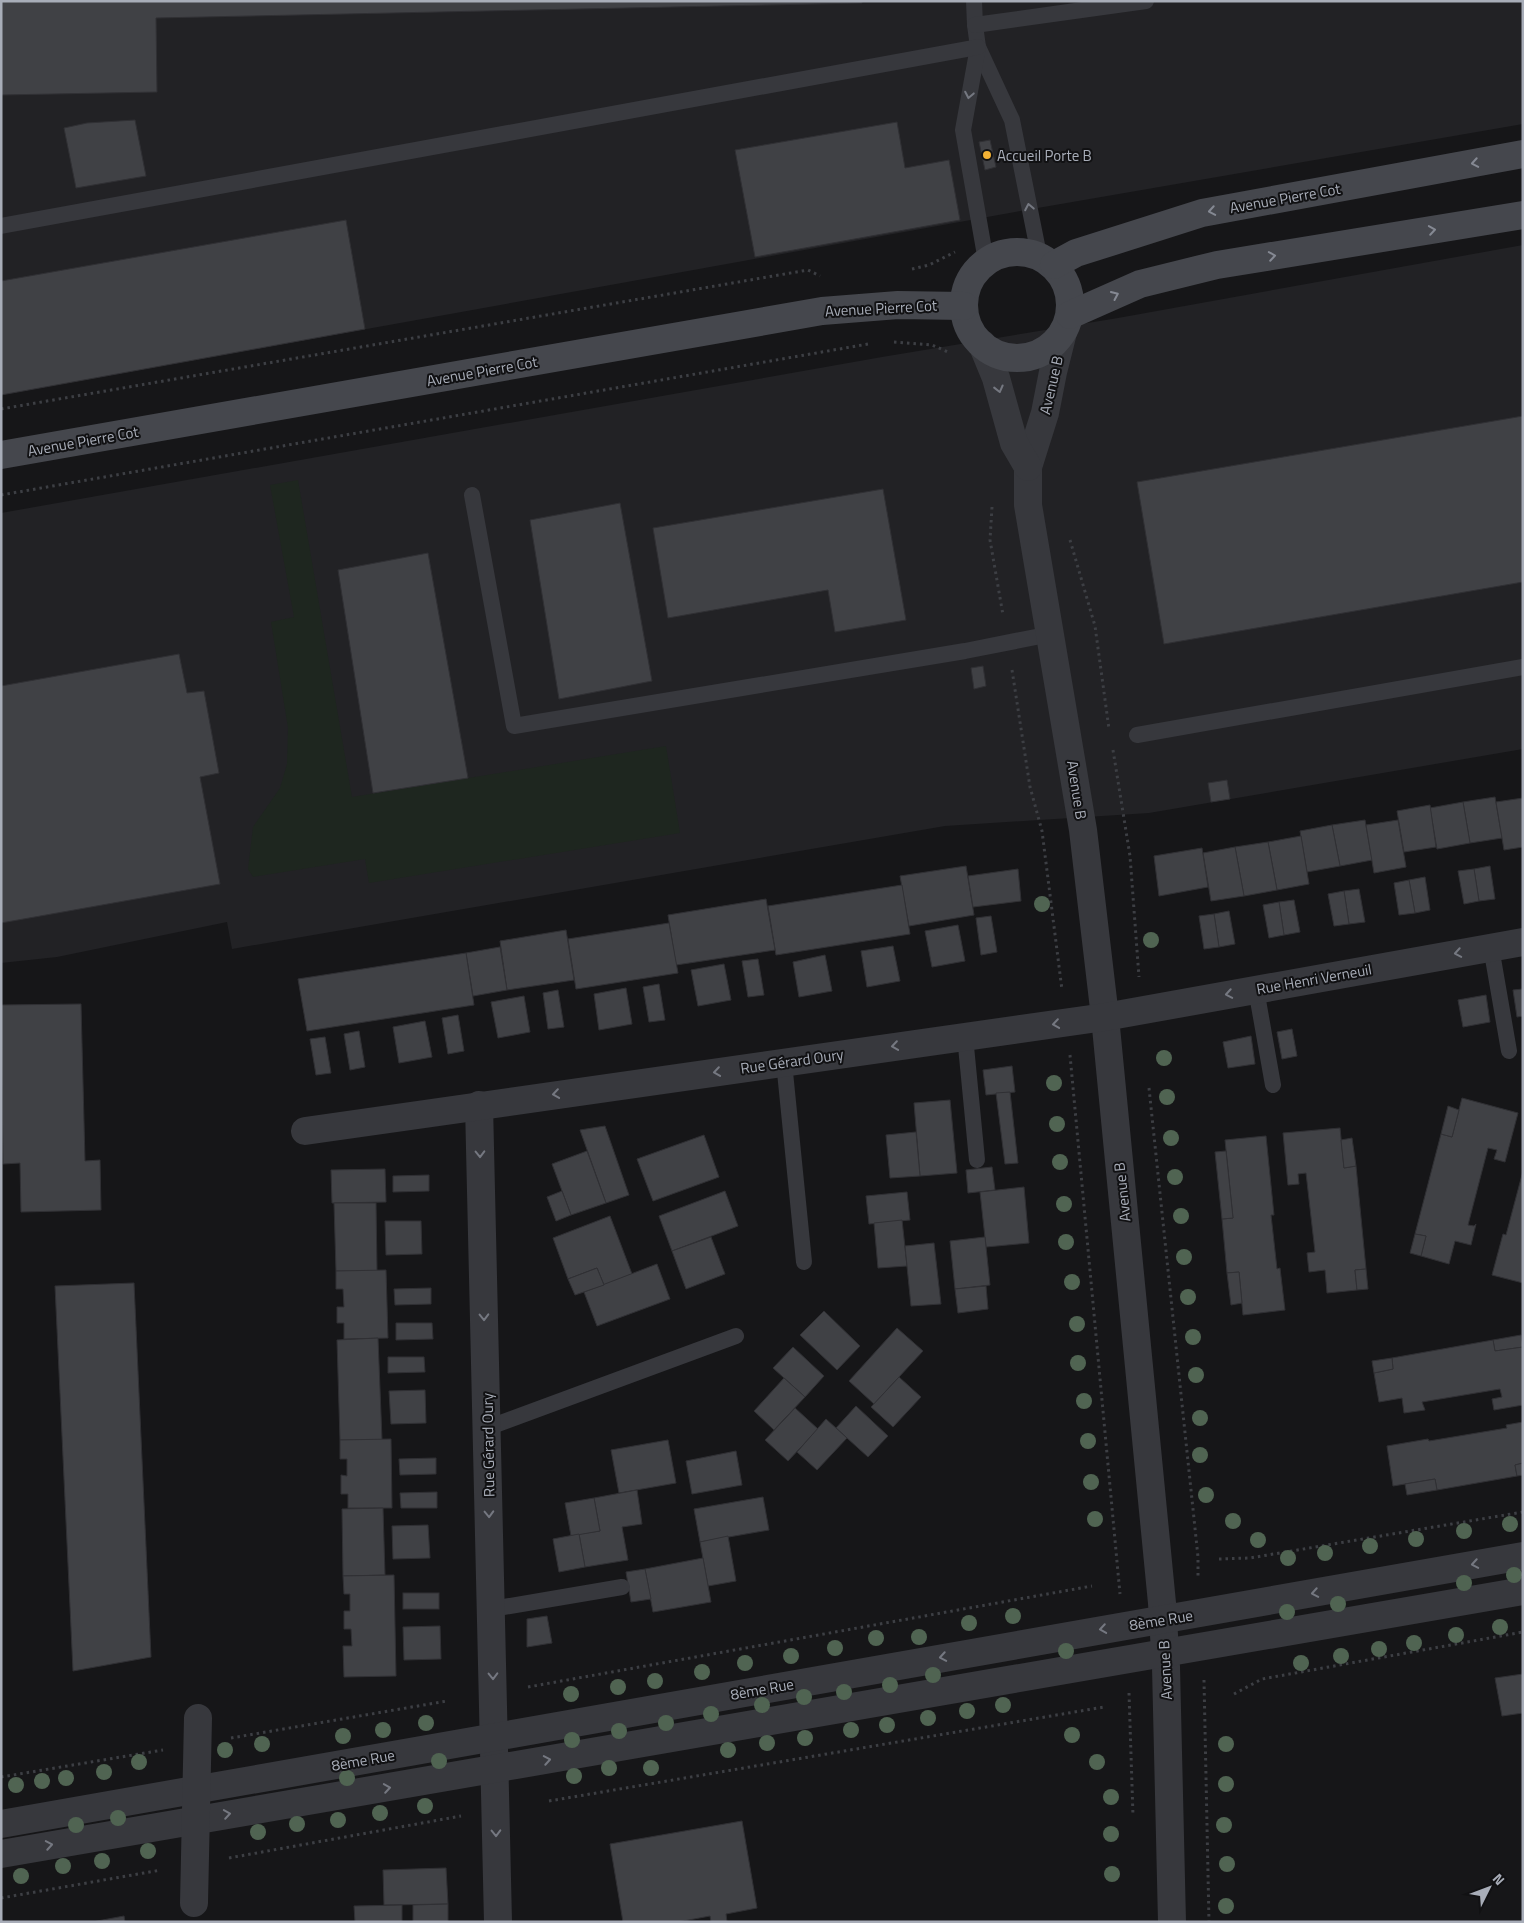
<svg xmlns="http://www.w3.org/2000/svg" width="1524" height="1923" font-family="'Titillium Web',sans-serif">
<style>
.built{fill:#222225}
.green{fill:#1e261f}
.building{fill:#404145;stroke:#303034}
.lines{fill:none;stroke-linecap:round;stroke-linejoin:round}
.path{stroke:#3d3f44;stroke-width:3;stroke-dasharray:2.5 4;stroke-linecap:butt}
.lane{stroke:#37383d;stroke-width:16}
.street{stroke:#37383d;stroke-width:28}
.secondary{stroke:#45474d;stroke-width:28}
.tree{fill:#506452}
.oneway{stroke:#757881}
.oneway2{stroke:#858993}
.poi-dot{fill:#f2b134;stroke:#111113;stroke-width:2}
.labels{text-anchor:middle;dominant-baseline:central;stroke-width:4;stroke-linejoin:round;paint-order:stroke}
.poi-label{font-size:15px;fill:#a8adb8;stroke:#111113;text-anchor:start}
.street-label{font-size:15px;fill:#a8adb8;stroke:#111113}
</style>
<rect width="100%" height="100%" fill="#161618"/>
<g class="built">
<polygon points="1,1 1523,1 1523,124 1015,212 1,395"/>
<polygon points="1523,245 1523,749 1149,813 945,826 232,949 227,922 57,957 1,963 1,513 882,357 1118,318"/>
</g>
<polygon class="green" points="298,480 352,797 666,746 680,833 369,883 365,859 253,877 248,869 253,827 280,788 287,764 288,728 271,622 294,617 270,485"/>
<g class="building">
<polygon points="1,1 862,1 862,3 156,18 157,92 1,95"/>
<polygon points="135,120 146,176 76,188 64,128 87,123"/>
<polygon points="897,122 905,168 949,160 960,220 755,257 735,150"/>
<polygon points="990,140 996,167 985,170 979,142"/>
<polygon points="346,220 365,329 1,395 1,281"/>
<polygon points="1523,416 1523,582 1164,644 1137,482"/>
<polygon points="883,489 906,620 835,632 828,590 668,618 653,528"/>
<polygon points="620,503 652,681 559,699 530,520"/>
<polygon points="428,553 468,778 373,793 338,570"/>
<polygon points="179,654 187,693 204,691 219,773 200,777 220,884 1,923 1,686"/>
<polygon points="983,666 986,686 974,689 971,668"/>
<polygon points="1227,780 1230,799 1211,802 1208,783"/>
<polygon points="1495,797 1502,838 1470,843 1463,802"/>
<polygon points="1523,798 1523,847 1504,850 1496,802"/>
<polygon points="1463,802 1470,843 1437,849 1430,808"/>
<polygon points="1430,805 1436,847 1404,852 1397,811"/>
<polygon points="1365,820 1372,860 1340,866 1332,825"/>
<polygon points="1398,820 1406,867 1374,873 1366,825"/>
<polygon points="1332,825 1340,866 1307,872 1300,831"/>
<polygon points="1301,836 1309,884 1277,890 1268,842"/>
<polygon points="1268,842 1277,890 1244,896 1235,847"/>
<polygon points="1235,847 1244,896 1211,901 1203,853"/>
<polygon points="1202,848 1208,887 1159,896 1154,856"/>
<polygon points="966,866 974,915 909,926 900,876"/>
<polygon points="1490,866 1495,899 1479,901 1474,869"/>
<polygon points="1018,869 1021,901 973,907 968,876"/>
<polygon points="1474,869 1479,901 1464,904 1458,871"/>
<polygon points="1425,877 1430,910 1415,913 1409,880"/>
<polygon points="1409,880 1415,913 1399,915 1394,883"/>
<polygon points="902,885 910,934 776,955 768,906"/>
<polygon points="1359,889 1365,922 1349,924 1344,891"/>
<polygon points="1344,891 1349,924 1334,926 1328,894"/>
<polygon points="766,899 775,950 676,965 668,915"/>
<polygon points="1294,900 1300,932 1284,935 1279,902"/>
<polygon points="1279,902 1284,935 1269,938 1263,905"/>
<polygon points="1229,911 1235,944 1219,947 1214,914"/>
<polygon points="1214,914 1219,947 1204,949 1199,916"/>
<polygon points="991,916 997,952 981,955 976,918"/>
<polygon points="669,923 678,973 576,989 568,939"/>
<polygon points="958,925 965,961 932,967 925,931"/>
<polygon points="566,930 574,980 507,990 500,941"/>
<polygon points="893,946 900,981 867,987 861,951"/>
<polygon points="500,947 507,990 473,996 466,953"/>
<polygon points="466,953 474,1005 307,1031 298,979"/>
<polygon points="825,955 832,991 799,997 793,962"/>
<polygon points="758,959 764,995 748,997 742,961"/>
<polygon points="724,964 731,1000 698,1006 691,970"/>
<polygon points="659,984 665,1020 649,1022 643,987"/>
<polygon points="626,988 632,1024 599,1030 594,994"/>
<polygon points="1523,989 1523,1016 1517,1017 1513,990"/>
<polygon points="558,990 564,1027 548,1029 543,993"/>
<polygon points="1486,995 1490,1022 1463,1027 1458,1000"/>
<polygon points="524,996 530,1032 498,1038 491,1002"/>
<polygon points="81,1004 85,1161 100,1160 101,1210 21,1212 20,1163 3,1164 1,1005"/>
<polygon points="458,1015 464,1051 448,1054 442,1018"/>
<polygon points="425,1021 432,1057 399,1063 393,1027"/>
<polygon points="1292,1029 1297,1056 1282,1059 1277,1032"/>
<polygon points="359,1031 365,1067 350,1070 344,1034"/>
<polygon points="1251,1036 1255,1064 1228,1068 1223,1042"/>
<polygon points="325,1037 331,1073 316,1075 310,1039"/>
<polygon points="1012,1066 1015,1092 986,1095 983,1070"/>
<polygon points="1010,1092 1018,1163 1005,1164 996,1093"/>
<polygon points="1462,1098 1518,1113 1505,1162 1494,1159 1497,1150 1488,1148 1468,1225 1474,1226 1476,1224 1471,1245 1455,1241 1449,1264 1421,1256 1426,1236 1415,1234 1441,1134 1452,1137"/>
<polygon points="950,1100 957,1173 920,1176 914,1103"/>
<polygon points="1448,1106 1459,1110 1452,1137 1441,1134"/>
<polygon points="605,1126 629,1195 606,1203 580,1130"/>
<polygon points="1340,1128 1344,1168 1356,1166 1366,1269 1355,1270 1357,1290 1327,1293 1325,1270 1309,1272 1307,1253 1315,1252 1306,1173 1298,1174 1299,1184 1288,1185 1283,1133"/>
<polygon points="916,1132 920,1176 890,1178 886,1135"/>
<polygon points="704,1135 719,1177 653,1201 637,1159"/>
<polygon points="1266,1136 1274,1215 1271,1215 1277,1269 1280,1268 1285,1310 1243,1315 1239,1272 1227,1273 1222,1219 1233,1218 1225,1140"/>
<polygon points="1352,1138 1356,1166 1344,1168 1341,1140"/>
<polygon points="587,1151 606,1203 571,1215 552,1164"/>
<polygon points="1226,1151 1233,1218 1222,1219 1215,1152"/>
<polygon points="992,1167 995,1190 968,1193 966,1170"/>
<polygon points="385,1169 386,1202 332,1203 331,1170"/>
<polygon points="1523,1171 1523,1283 1492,1275 1503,1234 1506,1235"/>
<polygon points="429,1175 429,1191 393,1192 393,1176"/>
<polygon points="1024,1187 1029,1243 986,1247 980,1192"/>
<polygon points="562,1191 571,1215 556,1221 547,1197"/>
<polygon points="725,1191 738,1226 672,1251 659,1216"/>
<polygon points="907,1192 910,1220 869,1224 866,1196"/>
<polygon points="334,1203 376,1203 377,1271 336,1271"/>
<polygon points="610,1216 632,1274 604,1285 597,1268 568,1279 553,1238"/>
<polygon points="902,1220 907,1266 878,1268 874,1223"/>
<polygon points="385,1221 421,1221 422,1254 386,1255"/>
<polygon points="1415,1234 1426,1236 1421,1256 1410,1253"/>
<polygon points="711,1237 725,1274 686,1289 672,1251"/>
<polygon points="985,1237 990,1285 955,1289 950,1241"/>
<polygon points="934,1243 941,1304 911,1306 905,1246"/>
<polygon points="657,1264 670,1299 597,1326 584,1292"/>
<polygon points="597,1268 604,1285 575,1295 568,1279"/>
<polygon points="1366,1269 1368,1289 1357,1290 1355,1270"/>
<polygon points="386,1270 388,1338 344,1339 344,1323 337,1323 337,1307 344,1307 343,1289 336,1289 336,1271"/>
<polygon points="1239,1272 1242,1303 1231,1305 1227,1273"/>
<polygon points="134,1283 151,1657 73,1671 55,1286"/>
<polygon points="986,1286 988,1309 958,1313 955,1289"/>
<polygon points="431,1288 431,1304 395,1305 394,1289"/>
<polygon points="824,1311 860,1346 837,1370 800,1335"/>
<polygon points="396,1323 432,1323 433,1339 396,1340"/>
<polygon points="897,1328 923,1351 874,1404 849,1381"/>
<polygon points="1521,1335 1523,1347 1495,1351 1493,1340"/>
<polygon points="378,1338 382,1440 340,1440 337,1340"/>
<polygon points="1493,1340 1495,1351 1523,1347 1523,1405 1494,1410 1492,1399 1502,1397 1500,1389 1422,1402 1425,1410 1404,1413 1402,1398 1379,1402 1374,1373 1393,1369 1392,1358"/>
<polygon points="793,1347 824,1376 805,1397 773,1368"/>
<polygon points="388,1357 424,1357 425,1372 388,1373"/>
<polygon points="1392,1358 1393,1369 1374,1373 1372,1361"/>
<polygon points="899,1377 921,1397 893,1427 871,1407"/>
<polygon points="784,1378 805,1397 774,1430 754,1411"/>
<polygon points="425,1390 426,1423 391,1424 389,1391"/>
<polygon points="856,1406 888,1436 868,1457 836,1428"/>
<polygon points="795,1408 818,1429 788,1461 765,1440"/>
<polygon points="826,1419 847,1438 817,1470 797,1452"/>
<polygon points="1523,1422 1523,1463 1515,1465 1517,1476 1437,1490 1435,1479 1393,1486 1387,1446 1428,1439 1429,1441 1507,1428 1506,1425"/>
<polygon points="391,1439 392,1508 348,1508 348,1494 341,1494 341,1475 347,1476 347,1459 340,1459 340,1440"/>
<polygon points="668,1440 676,1483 619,1493 611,1450"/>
<polygon points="736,1451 742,1485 692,1494 686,1461"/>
<polygon points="436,1458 436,1474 400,1475 399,1459"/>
<polygon points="1523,1463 1523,1475 1517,1476 1515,1465"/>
<polygon points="1435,1479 1437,1490 1407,1495 1405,1484"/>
<polygon points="637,1490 642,1524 622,1527 628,1560 585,1567 579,1534 600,1531 594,1498"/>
<polygon points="437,1492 437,1508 401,1508 400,1493"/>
<polygon points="763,1497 769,1530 700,1542 694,1509"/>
<polygon points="594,1498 600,1531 571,1536 565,1503"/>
<polygon points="383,1508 385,1575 343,1576 342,1509"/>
<polygon points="428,1525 430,1558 393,1559 392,1526"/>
<polygon points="579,1534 585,1567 559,1572 553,1539"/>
<polygon points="728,1536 736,1581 708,1586 700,1542"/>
<polygon points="703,1558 711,1602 653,1612 645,1569"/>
<polygon points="645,1569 651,1599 631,1602 626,1572"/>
<polygon points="394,1575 396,1676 344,1677 343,1646 352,1646 351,1629 344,1629 344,1611 350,1611 350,1594 344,1594 343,1576"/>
<rect x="403" y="1593" width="36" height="16"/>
<polygon points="547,1616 552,1643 527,1647 527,1619"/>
<polygon points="440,1626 441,1659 404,1660 403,1627"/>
<polygon points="1523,1674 1523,1713 1502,1716 1495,1678"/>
<polygon points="742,1821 757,1908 726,1914 727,1922 711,1922 710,1916 678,1922 623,1922 610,1844"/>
<polygon points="446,1868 448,1904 384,1905 383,1870"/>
<polygon points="448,1904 448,1922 413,1922 413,1905"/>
<polygon points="402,1905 402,1922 355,1922 354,1906"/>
<polygon points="124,1916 125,1922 92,1922"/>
</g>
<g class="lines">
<g class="path">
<polyline points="912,269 929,265 955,252"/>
<polyline points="894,342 932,345 948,352"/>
<polyline points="1,409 808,270 820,276"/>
<polyline points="1,495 868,344"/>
<polyline points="992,507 990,540 1003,615"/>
<polyline points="1070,540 1095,626 1109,729"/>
<polyline points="1012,670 1030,787 1042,831 1062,990"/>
<polyline points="1113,750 1130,856 1139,977"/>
<polyline points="1070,1055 1120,1594"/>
<polyline points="1149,1088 1198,1557 1198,1579"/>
<polyline points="1219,1559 1250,1558 1523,1512"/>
<polyline points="1204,1680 1209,1922"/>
<polyline points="528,1687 1092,1586"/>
<polyline points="1129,1693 1133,1816"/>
<polyline points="1234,1694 1262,1679 1523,1632"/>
<polyline points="231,1738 447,1701"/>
<polyline points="1,1777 163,1750"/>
<polyline points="549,1801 1104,1707"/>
<polyline points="229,1858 461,1816"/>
<polyline points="1,1898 161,1870"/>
</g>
<g class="lane">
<polyline points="974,1 975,25 978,47 1012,120 1039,255"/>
<polyline points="975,25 1146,1"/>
<polyline points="978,47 963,130 986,261"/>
<polyline points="1,226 978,47"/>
<polyline points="472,495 514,726 965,651 1051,634"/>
<polyline points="1137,735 1523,667"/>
<polyline points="1491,947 1509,1051"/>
<polyline points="1256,989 1273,1085"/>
<polyline points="965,1036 977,1160"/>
<polyline points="784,1062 804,1262"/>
<polyline points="487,1428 736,1336"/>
<polyline points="492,1609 622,1587"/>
</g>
<g class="street">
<polyline points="1063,332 1053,372 1045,413 1028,467 1028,505 1083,830 1105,1017 1162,1603 1166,1667 1172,1922"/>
<polyline points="982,344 996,378 1014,443 1028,467"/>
<polyline points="479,1105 498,1922"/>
<polyline points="305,1131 1105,1017 1523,942"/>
<polyline points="1,1824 1523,1556"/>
<polyline points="1,1854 1523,1591"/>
<polyline points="194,1903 198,1718"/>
</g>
<g class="secondary">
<circle cx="1017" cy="305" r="53"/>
<polyline points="1054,265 1076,253 1202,213 1523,154"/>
<polyline points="1070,315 1140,284 1217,265 1523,215"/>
<polyline points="1,455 822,311 898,305 964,306"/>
</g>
</g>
<g class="tree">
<circle cx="1042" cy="904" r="8"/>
<circle cx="1151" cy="940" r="8"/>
<circle cx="1164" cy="1058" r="8"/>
<circle cx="1054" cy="1083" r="8"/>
<circle cx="1167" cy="1097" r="8"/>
<circle cx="1057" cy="1124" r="8"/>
<circle cx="1171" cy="1138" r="8"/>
<circle cx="1060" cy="1162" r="8"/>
<circle cx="1175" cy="1177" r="8"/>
<circle cx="1064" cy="1204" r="8"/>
<circle cx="1181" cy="1216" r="8"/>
<circle cx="1066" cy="1242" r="8"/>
<circle cx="1184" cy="1257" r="8"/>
<circle cx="1072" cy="1282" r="8"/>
<circle cx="1188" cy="1297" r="8"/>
<circle cx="1077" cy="1324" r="8"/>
<circle cx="1193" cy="1337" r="8"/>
<circle cx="1078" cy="1363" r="8"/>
<circle cx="1196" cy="1375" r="8"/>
<circle cx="1084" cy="1401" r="8"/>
<circle cx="1200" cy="1418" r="8"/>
<circle cx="1088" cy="1441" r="8"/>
<circle cx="1200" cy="1455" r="8"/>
<circle cx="1091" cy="1482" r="8"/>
<circle cx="1206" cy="1495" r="8"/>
<circle cx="1095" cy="1519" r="8"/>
<circle cx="1233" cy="1521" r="8"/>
<circle cx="1510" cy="1524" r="8"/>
<circle cx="1464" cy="1531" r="8"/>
<circle cx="1416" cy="1539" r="8"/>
<circle cx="1258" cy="1540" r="8"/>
<circle cx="1370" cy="1546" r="8"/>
<circle cx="1325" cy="1553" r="8"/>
<circle cx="1288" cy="1558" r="8"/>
<circle cx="1514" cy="1575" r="8"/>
<circle cx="1464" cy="1583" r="8"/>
<circle cx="1338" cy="1604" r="8"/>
<circle cx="1287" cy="1612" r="8"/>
<circle cx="1013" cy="1616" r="8"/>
<circle cx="969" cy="1623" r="8"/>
<circle cx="1500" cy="1627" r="8"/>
<circle cx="1456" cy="1635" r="8"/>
<circle cx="919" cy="1637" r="8"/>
<circle cx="876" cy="1638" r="8"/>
<circle cx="1414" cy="1643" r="8"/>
<circle cx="835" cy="1648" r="8"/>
<circle cx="1379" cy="1649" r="8"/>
<circle cx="1066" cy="1651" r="8"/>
<circle cx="791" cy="1656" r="8"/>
<circle cx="1341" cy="1656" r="8"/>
<circle cx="745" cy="1663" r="8"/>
<circle cx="1301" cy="1663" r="8"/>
<circle cx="702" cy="1672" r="8"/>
<circle cx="933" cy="1675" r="8"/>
<circle cx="655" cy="1681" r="8"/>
<circle cx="890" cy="1685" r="8"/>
<circle cx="618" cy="1687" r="8"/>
<circle cx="844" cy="1692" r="8"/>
<circle cx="571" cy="1694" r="8"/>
<circle cx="804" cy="1697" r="8"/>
<circle cx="762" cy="1705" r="8"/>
<circle cx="1003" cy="1705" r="8"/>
<circle cx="967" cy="1711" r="8"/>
<circle cx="711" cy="1714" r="8"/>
<circle cx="928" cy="1718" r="8"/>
<circle cx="426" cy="1723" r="8"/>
<circle cx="666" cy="1723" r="8"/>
<circle cx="887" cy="1725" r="8"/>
<circle cx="383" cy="1730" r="8"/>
<circle cx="851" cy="1730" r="8"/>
<circle cx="619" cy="1731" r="8"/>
<circle cx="1072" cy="1735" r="8"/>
<circle cx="343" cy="1736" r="8"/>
<circle cx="805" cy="1738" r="8"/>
<circle cx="572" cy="1740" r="8"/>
<circle cx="767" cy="1743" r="8"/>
<circle cx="262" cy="1744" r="8"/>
<circle cx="1226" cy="1744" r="8"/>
<circle cx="225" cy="1750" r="8"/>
<circle cx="728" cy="1750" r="8"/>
<circle cx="439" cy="1761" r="8"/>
<circle cx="139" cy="1762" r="8"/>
<circle cx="1097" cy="1762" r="8"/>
<circle cx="609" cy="1768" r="8"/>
<circle cx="651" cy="1768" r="8"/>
<circle cx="104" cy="1772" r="8"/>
<circle cx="574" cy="1776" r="8"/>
<circle cx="66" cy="1778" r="8"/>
<circle cx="347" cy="1778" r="8"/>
<circle cx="42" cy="1781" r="8"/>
<circle cx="1226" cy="1784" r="8"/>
<circle cx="16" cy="1785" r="8"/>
<circle cx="1111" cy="1797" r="8"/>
<circle cx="425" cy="1806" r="8"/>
<circle cx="380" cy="1813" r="8"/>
<circle cx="118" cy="1818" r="8"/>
<circle cx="338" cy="1820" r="8"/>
<circle cx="297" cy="1824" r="8"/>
<circle cx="76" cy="1825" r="8"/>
<circle cx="1224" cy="1825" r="8"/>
<circle cx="258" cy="1832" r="8"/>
<circle cx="1111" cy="1834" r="8"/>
<circle cx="148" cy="1851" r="8"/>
<circle cx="102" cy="1861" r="8"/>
<circle cx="1227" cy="1864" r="8"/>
<circle cx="63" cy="1866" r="8"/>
<circle cx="1112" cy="1874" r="8"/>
<circle cx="21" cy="1876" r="8"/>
<circle cx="1226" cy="1906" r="8"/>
</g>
<defs><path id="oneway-chevron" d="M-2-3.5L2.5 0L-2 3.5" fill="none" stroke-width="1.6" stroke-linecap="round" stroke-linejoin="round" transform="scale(1.25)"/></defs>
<g class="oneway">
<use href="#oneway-chevron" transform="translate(969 95) rotate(101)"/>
<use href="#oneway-chevron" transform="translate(1029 207) rotate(-101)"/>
<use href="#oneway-chevron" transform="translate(999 389) rotate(76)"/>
<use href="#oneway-chevron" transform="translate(1458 953) rotate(170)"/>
<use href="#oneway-chevron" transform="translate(1229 994) rotate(170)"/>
<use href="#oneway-chevron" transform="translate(1056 1024) rotate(172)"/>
<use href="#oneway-chevron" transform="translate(895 1046) rotate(172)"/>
<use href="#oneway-chevron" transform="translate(717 1072) rotate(172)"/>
<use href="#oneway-chevron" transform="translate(556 1094) rotate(172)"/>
<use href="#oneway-chevron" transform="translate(480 1154) rotate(89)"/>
<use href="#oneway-chevron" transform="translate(484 1317) rotate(89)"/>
<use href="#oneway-chevron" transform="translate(489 1514) rotate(88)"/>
<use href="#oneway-chevron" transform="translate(1475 1564) rotate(170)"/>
<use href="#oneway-chevron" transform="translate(1315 1593) rotate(170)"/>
<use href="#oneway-chevron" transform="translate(1103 1629) rotate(171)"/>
<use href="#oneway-chevron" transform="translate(943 1657) rotate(170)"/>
<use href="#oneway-chevron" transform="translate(493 1676) rotate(89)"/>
<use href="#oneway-chevron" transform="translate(547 1760) rotate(-10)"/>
<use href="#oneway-chevron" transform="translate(387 1788) rotate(-9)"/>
<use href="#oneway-chevron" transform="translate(227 1814) rotate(-9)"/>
<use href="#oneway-chevron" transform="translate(496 1833) rotate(89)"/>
<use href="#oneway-chevron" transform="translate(49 1845) rotate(-10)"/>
</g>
<g class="oneway2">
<use href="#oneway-chevron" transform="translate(1475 163) rotate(170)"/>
<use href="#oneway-chevron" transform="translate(1212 211) rotate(170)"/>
<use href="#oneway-chevron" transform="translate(1432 230) rotate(-9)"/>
<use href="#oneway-chevron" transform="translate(1272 256) rotate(-9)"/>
<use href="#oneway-chevron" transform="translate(1115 295) rotate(-24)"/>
</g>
<circle class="poi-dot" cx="987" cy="155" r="5"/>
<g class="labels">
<g class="poi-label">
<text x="997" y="155">Accueil Porte B</text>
</g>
<g class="street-label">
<text transform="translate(1285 198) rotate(-10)">Avenue Pierre Cot</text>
<text transform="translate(881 308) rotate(-3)">Avenue Pierre Cot</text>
<text transform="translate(482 371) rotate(-10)">Avenue Pierre Cot</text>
<text transform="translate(1051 385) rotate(-77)">Avenue B</text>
<text transform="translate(83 441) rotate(-10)">Avenue Pierre Cot</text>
<text transform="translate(1077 790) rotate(81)">Avenue B</text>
<text transform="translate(1314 979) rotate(-10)">Rue Henri Verneuil</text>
<text transform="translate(792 1061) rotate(-8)">Rue Gérard Oury</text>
<text transform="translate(1122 1192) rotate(-96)">Avenue B</text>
<text transform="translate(488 1445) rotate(-91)">Rue Gérard Oury</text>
<text transform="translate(1161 1620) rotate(-9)">8ème Rue</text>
<text transform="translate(1165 1670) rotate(-93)">Avenue B</text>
<text transform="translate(762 1689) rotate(-10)">8ème Rue</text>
<text transform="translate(363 1760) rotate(-10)">8ème Rue</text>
</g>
</g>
<rect width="1524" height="1923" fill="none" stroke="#a8adb8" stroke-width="5"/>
<g transform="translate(1489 1888) rotate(48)" stroke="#111113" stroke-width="4" paint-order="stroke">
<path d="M0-4L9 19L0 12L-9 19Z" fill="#a8adb8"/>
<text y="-8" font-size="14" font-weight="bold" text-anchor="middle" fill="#a8adb8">N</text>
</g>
</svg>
